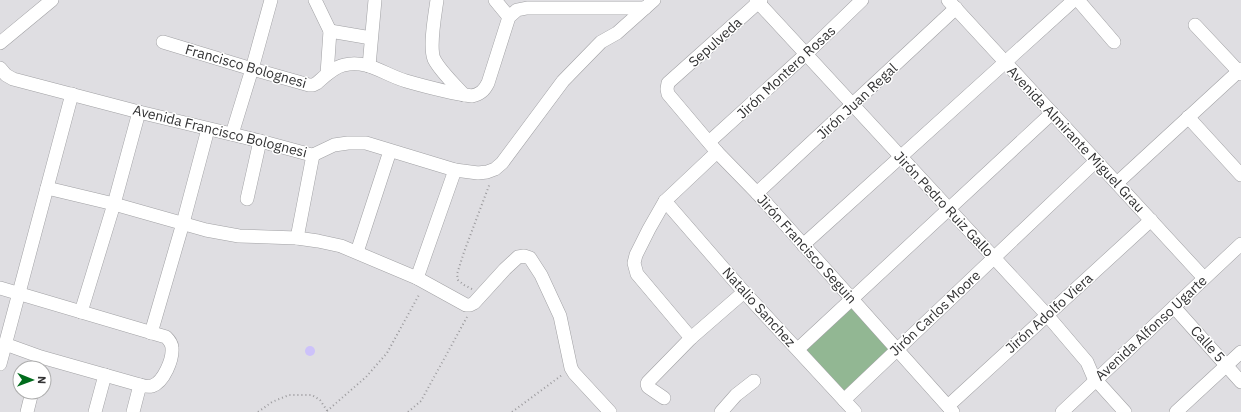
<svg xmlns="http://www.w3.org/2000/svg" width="1241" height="412" font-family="'IBM Plex Sans',sans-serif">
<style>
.green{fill:#92b793}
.building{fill:#cdc2fa}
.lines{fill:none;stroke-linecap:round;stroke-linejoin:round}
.minor-casing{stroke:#a1a1a4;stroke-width:14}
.path{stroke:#9b9a9d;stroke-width:2;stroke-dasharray:1 3;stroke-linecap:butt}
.minor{stroke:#fff;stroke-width:13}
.labels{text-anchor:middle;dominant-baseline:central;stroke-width:3;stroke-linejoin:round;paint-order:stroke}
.street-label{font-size:14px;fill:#323233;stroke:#fff}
</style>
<rect width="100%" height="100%" fill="#dfdee2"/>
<polygon class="green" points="852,307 890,349 843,392 805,349"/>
<circle class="building" cx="310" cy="351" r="5"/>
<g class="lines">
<g class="minor-casing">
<g id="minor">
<polyline points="315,0 330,31 327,74"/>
<path d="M 437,0 C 435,14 429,47 434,59 C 440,71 455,85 464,95"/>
<polyline points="495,0 509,17"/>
<polyline points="756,0 1047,315 1087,362 1093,376 1096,380 1125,412"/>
<polyline points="761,0 668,83 667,89 668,94 717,152 757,193 953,412"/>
<polyline points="948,0 1204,278"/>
<polyline points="1078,0 1114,42"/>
<polyline points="1195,25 1241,74"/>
<polyline points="330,31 371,38"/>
<path d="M 163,42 L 252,69 L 309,85 L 313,85 L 317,83 C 325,76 334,67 344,65 C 367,59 385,75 406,81 C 427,87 450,93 472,96 C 480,94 484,91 488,83 L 509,17 L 517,10 L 527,8 L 645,8"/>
<polyline points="0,43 52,0"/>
<polyline points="369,66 375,0"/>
<polyline points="0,68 6,75 13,79 139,112 260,141 308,154 313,155 334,145 348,143 366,143 455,170 478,173 487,172 495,169 502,163 563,81 601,42 617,33 654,0"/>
<polyline points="1188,117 1241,175"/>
<polyline points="232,134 252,69 271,0"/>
<polyline points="709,142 806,54 862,0"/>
<polyline points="1117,183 1241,69"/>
<polyline points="47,188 114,204 206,230 239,236 297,238 318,241 341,246 417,278 466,305 470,305 474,303 505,269 518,257 524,256 530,258 541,275 560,316 571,368 574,373 610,412"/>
<polyline points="757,193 956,8"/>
<polyline points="247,199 260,141"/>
<polyline points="665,201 744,292 855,412"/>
<polyline points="297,238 313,155"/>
<polyline points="803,245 1074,0"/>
<polyline points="357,252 390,151"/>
<polyline points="417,278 455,170"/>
<path d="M 0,288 L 166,337 C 169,340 172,343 172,348 C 173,359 164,382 152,386 C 148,387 144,386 140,385 L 41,357 L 5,344"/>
<polyline points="1174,307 1241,382"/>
<polyline points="81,312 114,204 139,112"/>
<polyline points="151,333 183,223 208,129"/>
<polyline points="691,338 637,274 634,263 636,255 649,229 665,201 717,152"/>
<polyline points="798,349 1052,113"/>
<polyline points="0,364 72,94"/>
<polyline points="664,398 648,387 647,384 648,382 691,338 744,292"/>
<polyline points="844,400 1096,161"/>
<polyline points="948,406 1151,220"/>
<polyline points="27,412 32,392"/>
<polyline points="95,412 105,375"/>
<polyline points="133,412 140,385"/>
<polyline points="721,412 736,395 754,381"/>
<polyline points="1062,412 1241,244"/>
<polyline points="1176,412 1241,352"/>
</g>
</g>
<g class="path">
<polyline points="472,289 464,285 458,280 457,274 464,252 490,183"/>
<polyline points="327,411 366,377 387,353 420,293"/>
<polyline points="258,412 272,402 289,395 312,395 320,400 328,412"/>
<polyline points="408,412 421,401 467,317"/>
<polyline points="512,412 562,375"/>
</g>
<use href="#minor" class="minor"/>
</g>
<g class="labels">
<g class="street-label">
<text transform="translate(715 42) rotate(-42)">Sepulveda</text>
<text transform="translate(246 66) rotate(16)">Francisco Bolognesi</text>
<text transform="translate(786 72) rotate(-43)">Jirón Montero Rosas</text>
<text transform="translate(857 101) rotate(-43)">Jirón Juan Regal</text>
<text transform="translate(220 131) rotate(14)">Avenida Francisco Bolognesi</text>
<text transform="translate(1076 139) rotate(47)">Avenida Almirante Miguel Grau</text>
<text transform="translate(944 204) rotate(47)">Jirón Pedro Ruiz Gallo</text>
<text transform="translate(807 249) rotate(48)">Jirón Francisco Seguin</text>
<text transform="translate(759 307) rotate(48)">Natalio Sanchez</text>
<text transform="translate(935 313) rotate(-43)">Jirón Carlos Moore</text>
<text transform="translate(1049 313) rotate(-42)">Jirón Adolfo Viera</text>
<text transform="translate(1151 328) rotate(-43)">Avenida Alfonso Ugarte</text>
<text transform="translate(1208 344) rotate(48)">Calle 5</text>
</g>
</g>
<g transform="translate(32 380) rotate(91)"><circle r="19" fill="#ffffff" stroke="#adadad"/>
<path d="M0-3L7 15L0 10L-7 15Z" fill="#006c1c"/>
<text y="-6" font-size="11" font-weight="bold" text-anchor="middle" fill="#323233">N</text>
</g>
</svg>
